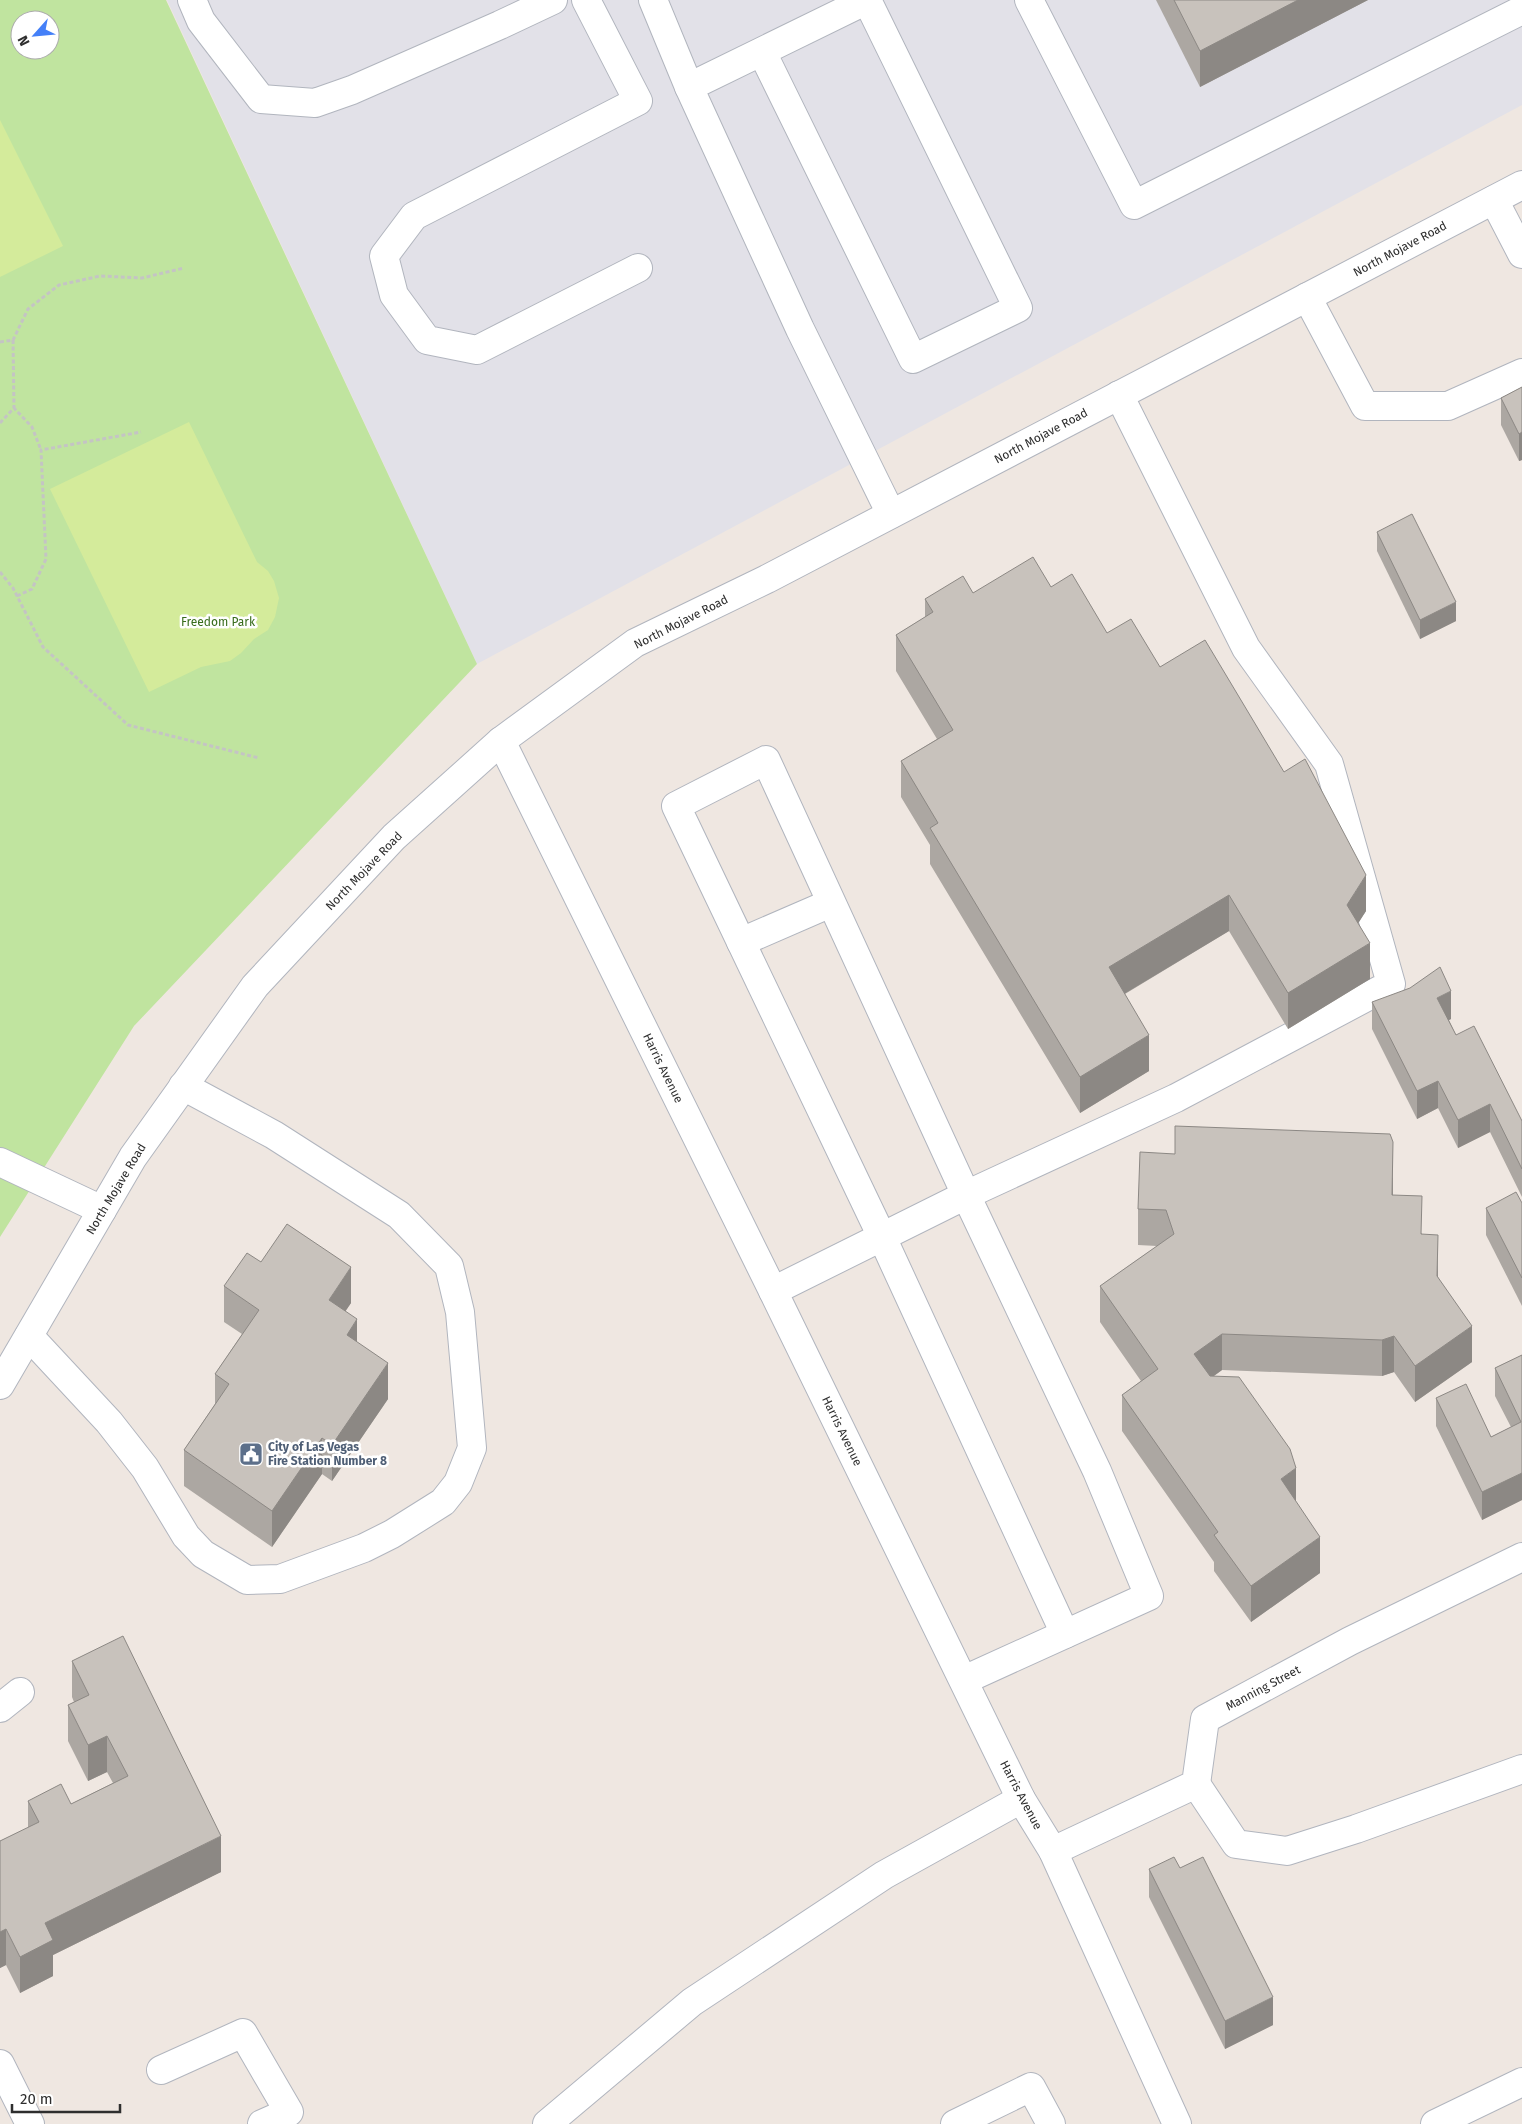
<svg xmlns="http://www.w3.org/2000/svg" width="1522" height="2124" font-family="'Fira Sans',sans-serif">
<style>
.industrial{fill:#e2e1e8}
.green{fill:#c0e49f;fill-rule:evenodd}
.pitch{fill:#d4eb9b}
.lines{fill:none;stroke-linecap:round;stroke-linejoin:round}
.minor-casing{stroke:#b1b5be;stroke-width:30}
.path{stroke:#c4c4c4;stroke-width:3;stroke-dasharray:4 2.5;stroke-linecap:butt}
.minor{stroke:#fff;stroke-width:28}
.wall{fill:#aca7a2}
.shaded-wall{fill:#8c8884}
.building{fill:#c8c2bc;stroke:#8c8884}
.labels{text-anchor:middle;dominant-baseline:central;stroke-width:5;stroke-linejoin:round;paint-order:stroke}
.street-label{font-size:12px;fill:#2e2e2e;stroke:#fff}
.park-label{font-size:12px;fill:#386c1c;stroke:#fff}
.service-label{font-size:12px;font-weight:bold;fill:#4e5e75;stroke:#fff;text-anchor:start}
</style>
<rect width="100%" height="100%" fill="#efe7e1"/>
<polygon class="industrial" points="167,0 1522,0 1522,105 477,664"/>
<path class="green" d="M 0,0 L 166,0 L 477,664 L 134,1026 L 0,1237 ZM 20,20 L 50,20 L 50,50 L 20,50 Z"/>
<g class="pitch">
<polygon points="0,120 63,246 0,277"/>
<polygon points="189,422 257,562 268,571 274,581 279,598 275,617 268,630 254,639 241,653 230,661 201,667 149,692 50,489"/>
</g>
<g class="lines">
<g class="minor-casing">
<g id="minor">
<polyline points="192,0 201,21 261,99 315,103 352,90 500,25 553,0"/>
<polyline points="586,0 638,101 414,216 384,256 394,295 427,340 477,350 638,268"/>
<polyline points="653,0 689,87"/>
<polyline points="1029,0 1134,205 1522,10"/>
<polyline points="762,52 913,359 1018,308 867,0 689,87 800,329 891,514"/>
<polyline points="1494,200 1522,254"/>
<polyline points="1307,297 1365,406 1448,406 1522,373"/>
<polyline points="501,741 773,1291 1021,1799 1053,1851 1177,2124"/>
<polyline points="741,942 831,903"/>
<polyline points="0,1162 102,1210"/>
<polyline points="773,1291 966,1195 1097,1471 1149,1596 964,1680"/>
<polyline points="29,1336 109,1422 145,1468 186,1536 203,1554 247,1580 280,1579 364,1548 392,1534 443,1502 458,1483 472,1448 460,1312 449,1266 399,1215 274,1135 183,1086"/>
<polyline points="0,1385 133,1157 255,986 394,837 501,741 635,643 767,579 1522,185"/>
<polyline points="1065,1634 882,1237 676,806 766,760 966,1195 1176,1098 1391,984 1329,764 1246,648 1119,395"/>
<polyline points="0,1708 20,1692"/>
<polyline points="1196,1784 1236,1844 1287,1851 1356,1829 1522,1769"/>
<polyline points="1053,1851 1196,1784 1205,1719 1350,1641 1522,1557"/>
<polyline points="0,2064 30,2124"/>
<polyline points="161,2070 243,2033 289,2112 262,2124"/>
<polyline points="547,2124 692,2002 884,1875 1021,1799"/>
<polyline points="955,2124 1031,2087 1051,2124"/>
<polyline points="1435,2124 1522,2082"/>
</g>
</g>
<g class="path">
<polyline points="13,340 14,408"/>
<polyline points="0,342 13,340 28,309 59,285 100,276 142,278 184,268"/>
<polyline points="0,423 14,408 32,427 41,450"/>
<polyline points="0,572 13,588 43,647 128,725 259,758"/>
<polyline points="17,596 32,589 46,559 41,450 141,432"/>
</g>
<use href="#minor" class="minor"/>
</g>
<g class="wall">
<polygon points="1156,0 1368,0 1200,87"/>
<polygon points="1522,387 1522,460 1519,461 1501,425 1501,398"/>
<polygon points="1377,532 1456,621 1420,639 1377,551"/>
<polygon points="1051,587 1107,633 1160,667 1366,911 1358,923 1370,979 1288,1029 1229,931 1125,994 1149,1071 1080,1113 930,864 930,845 901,797 901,761 937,739 896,671 896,635 925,617 925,599 973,593"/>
<polygon points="1372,1002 1451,1019 1449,1020 1456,1035 1522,1121 1522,1197 1490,1132 1458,1148 1438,1108 1417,1119 1372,1029"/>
<polygon points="1393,1178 1393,1195 1422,1234 1438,1277 1472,1362 1415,1402 1394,1372 1382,1376 1222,1370 1214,1376 1296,1502 1320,1573 1251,1622 1214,1571 1214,1562 1122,1431 1122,1395 1141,1381 1100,1322 1100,1286 1157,1246 1138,1245 1138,1209"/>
<polygon points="1522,1203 1522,1306 1486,1235 1486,1208"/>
<polygon points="261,1262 351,1303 345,1311 357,1342 388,1399 332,1481 322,1474 272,1547 184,1486 184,1450 215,1404 215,1374 242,1334 224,1322 224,1286"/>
<polygon points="1522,1355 1522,1500 1482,1520 1436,1426 1436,1398 1491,1437 1511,1427 1495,1396 1495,1368"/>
<polygon points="72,1661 221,1872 53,1955 53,1976 20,1993 6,1965 0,1968 0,1841 28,1828 28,1801 71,1804 113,1783 107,1772 88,1781 68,1741 68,1705 74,1702 72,1697"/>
<polygon points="1180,1868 1273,2025 1225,2049 1149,1897 1149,1869"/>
</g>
<g class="shaded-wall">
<polygon points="1298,0 1368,0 1200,87 1200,51"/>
<polygon points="1522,432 1522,460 1519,461 1519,434"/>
<polygon points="1456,602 1456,621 1420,639 1420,620"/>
<polygon points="1366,875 1366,911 1347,941 1347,905"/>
<polygon points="1229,895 1229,931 1109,1003 1109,967"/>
<polygon points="1370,943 1370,979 1288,1029 1288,993"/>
<polygon points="1451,991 1451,1019 1437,1026 1437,998"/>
<polygon points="1149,1035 1149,1071 1080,1113 1080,1077"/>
<polygon points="1438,1081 1438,1108 1417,1119 1417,1091"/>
<polygon points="1490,1104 1490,1132 1458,1148 1458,1120"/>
<polygon points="1393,1142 1393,1178 1392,1231 1392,1195"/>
<polygon points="1438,1235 1438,1271 1437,1312 1437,1276"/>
<polygon points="351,1267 351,1303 329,1336 329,1300"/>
<polygon points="357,1319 357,1356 347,1335"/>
<polygon points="1472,1326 1472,1362 1415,1402 1415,1366"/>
<polygon points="1222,1334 1222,1370 1194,1390 1194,1354"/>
<polygon points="1394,1336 1394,1372 1382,1376 1382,1340"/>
<polygon points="388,1363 388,1399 332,1481 332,1445"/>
<polygon points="322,1438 322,1474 272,1547 272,1511"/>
<polygon points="1296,1468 1296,1504 1281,1479"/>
<polygon points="1522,1473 1522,1500 1482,1520 1482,1492"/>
<polygon points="1320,1537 1320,1573 1251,1622 1251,1586"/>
<polygon points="107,1736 107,1772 88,1781 88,1745"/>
<polygon points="221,1836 221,1872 53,1955 53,1976 20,1993 20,1957 45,1923"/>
<polygon points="6,1929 6,1965 0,1968 0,1932"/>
<polygon points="1273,1997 1273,2025 1225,2049 1225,2021"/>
</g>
<g class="building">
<polygon points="1174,0 1298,0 1200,51"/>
<polygon points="1522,387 1522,432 1519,434 1501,398"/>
<polygon points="1412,514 1456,602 1420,620 1377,532"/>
<polygon points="1033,557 1051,587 1072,574 1107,633 1131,619 1160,667 1205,640 1284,772 1305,759 1366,875 1347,905 1370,943 1288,993 1229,895 1109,967 1149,1035 1080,1077 930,828 938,823 901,761 953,730 896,635 933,612 925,599 963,576 973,593"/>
<polygon points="1440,967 1451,991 1437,998 1456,1035 1474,1026 1522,1121 1522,1169 1490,1104 1458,1120 1438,1081 1417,1091 1372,1002 1410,988"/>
<polygon points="1175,1126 1390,1134 1393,1142 1392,1195 1422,1196 1421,1234 1438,1235 1437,1276 1472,1326 1415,1366 1394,1336 1382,1340 1222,1334 1194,1354 1210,1376 1239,1377 1290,1449 1296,1468 1281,1479 1320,1537 1251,1586 1214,1535 1218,1532 1122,1395 1158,1369 1100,1286 1174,1234 1166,1210 1138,1209 1140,1152 1175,1154"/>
<polygon points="1516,1192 1522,1203 1522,1278 1486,1208"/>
<polygon points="287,1224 351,1267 329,1300 357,1319 347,1335 388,1363 332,1445 322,1438 272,1511 184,1450 229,1384 215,1374 259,1310 224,1286 247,1253 261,1262"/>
<polygon points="1522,1355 1522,1473 1482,1492 1436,1398 1466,1384 1491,1437 1521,1422 1495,1368"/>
<polygon points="123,1636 221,1836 45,1923 53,1940 20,1957 6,1929 0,1932 0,1841 39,1822 28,1801 61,1784 71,1804 128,1776 107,1736 88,1745 68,1705 89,1695 72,1661"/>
<polygon points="1174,1857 1180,1868 1203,1857 1273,1997 1225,2021 1149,1869"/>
</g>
<defs>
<g id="civic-square" transform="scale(1.25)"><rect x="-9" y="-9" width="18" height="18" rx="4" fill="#5c6f8a" stroke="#fff"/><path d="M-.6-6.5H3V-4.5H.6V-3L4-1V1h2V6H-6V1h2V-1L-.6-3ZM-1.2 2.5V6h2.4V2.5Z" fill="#fff"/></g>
</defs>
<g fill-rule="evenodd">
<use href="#civic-square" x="251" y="1454"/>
</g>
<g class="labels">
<g class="street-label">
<text transform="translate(1400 249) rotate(-28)">North Mojave Road</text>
<text transform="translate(1041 436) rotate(-28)">North Mojave Road</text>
<text transform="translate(681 622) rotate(-27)">North Mojave Road</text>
<text transform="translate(364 871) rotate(-46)">North Mojave Road</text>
<text transform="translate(663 1068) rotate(64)">Harris Avenue</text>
<text transform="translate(116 1189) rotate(-59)">North Mojave Road</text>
<text transform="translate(842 1431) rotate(64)">Harris Avenue</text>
<text transform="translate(1263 1688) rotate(-28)">Manning Street</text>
<text transform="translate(1021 1795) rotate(62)">Harris Avenue</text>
</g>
<g class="park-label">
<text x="218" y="622">Freedom Park</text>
</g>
<g class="service-label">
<text x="268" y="1447">City of Las Vegas<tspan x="268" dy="14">Fire Station Number 8</tspan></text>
</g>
</g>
<g transform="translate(35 35) rotate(243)"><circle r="24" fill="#ffffff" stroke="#ababab"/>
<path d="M0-4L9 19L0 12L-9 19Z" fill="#4480f8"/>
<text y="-8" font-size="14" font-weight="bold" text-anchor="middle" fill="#2e2e2e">N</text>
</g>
<path d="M12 2104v8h108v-8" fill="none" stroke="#2e2e2e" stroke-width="2.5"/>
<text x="20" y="2104" font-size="15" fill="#2e2e2e" stroke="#ffffff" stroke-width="4" paint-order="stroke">20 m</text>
</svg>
